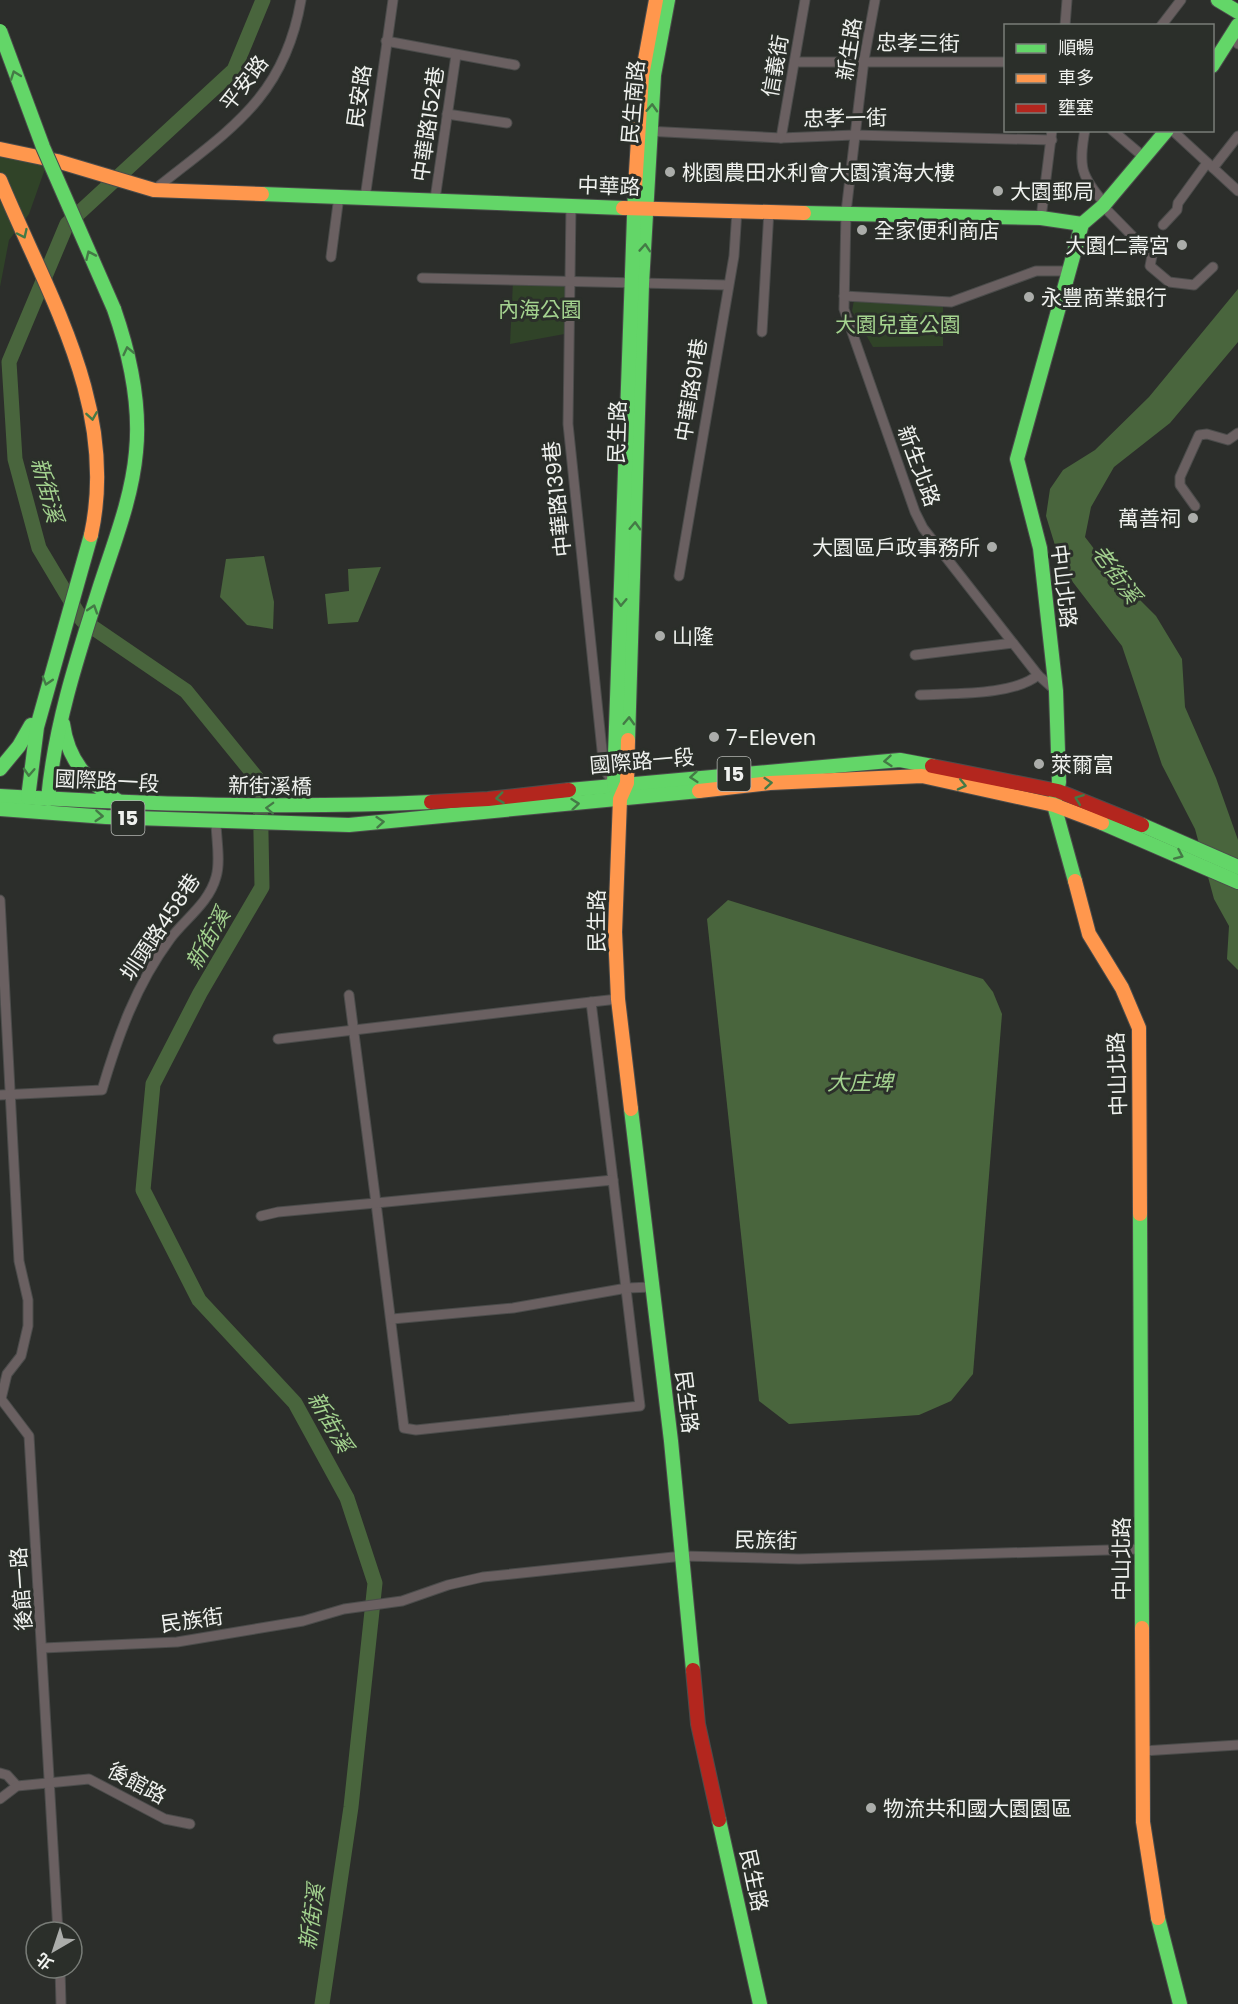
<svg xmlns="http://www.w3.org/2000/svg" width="1238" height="2004" font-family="Poppins,'Noto Sans TC',sans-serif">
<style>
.green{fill:#304328}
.water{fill:#49653d}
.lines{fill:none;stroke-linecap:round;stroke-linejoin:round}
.river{stroke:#49653d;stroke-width:15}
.street-casing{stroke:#4b4c4b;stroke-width:11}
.fast-casing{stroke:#4b4c4b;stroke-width:16}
.slow-casing{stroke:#4b4c4b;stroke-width:16}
.jam-casing{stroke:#4b4c4b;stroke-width:16}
.street{stroke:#6a6061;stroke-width:9}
.fast{stroke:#63d668;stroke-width:14}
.slow{stroke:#ff974d;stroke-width:14}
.jam{stroke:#b3261e;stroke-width:14}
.fast-bridge-casing{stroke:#4b4c4b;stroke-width:16;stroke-linecap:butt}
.fast-bridge{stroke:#63d668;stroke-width:14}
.oneway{stroke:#447a46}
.poi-dot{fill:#abadaa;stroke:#2b2f2a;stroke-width:2}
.labels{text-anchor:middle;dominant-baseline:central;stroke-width:6;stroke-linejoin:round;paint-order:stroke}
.shield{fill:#2b2f2a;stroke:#b4b7b3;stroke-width:1.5}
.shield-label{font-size:20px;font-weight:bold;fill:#eff1ee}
.street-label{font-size:21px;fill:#eff1ee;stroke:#2b2f2a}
.poi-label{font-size:21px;fill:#eff1ee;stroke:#2b2f2a;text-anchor:start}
.park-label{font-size:21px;fill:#a4d38f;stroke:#2b2f2a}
.water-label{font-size:22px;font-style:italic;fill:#a2d18e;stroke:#2b2f2a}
</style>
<rect width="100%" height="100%" fill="#2c2e2b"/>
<g class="green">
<polygon points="0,154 46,166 29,214 9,240 0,287"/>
<polygon points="513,281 571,283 570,333 510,344"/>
<polygon points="854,300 943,302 943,346 873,347 852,311"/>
</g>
<g class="water">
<polygon points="1238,289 1238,342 1170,423 1114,467 1091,507 1085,537 1111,571 1156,616 1182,659 1185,707 1216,778 1238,840 1238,970 1227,959 1229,926 1214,899 1195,829 1162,765 1122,646 1062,568 1046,516 1050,489 1063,470 1095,450 1149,397"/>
<polygon points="264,556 274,602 273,629 247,625 220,597 226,559"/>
<polygon points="381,567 358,622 328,624 325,594 349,591 348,569"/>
<polygon points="728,900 983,979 993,992 1002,1014 973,1374 951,1401 919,1415 789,1424 759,1401 707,919"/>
</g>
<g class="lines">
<polyline class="river" points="263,0 234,70 67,224 9,362 15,459 39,548 82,620 186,691 260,782 262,887 200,993 153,1084 143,1190 199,1300 295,1403 347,1498 375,1583 351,1807 322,2004"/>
<g class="street-casing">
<g id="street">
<polyline points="875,0 864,60 846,212 844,309 915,512 923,528 1038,675 1056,691"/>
<polyline points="1065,26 1067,0"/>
<polyline points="1161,26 1181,0"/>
<polyline points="1232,37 1238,44"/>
<polyline points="386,41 515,65"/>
<polyline points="795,62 1006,62"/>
<polyline points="447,114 507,123"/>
<path d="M 1085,130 C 1078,167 1081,176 1105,204"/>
<polyline points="1112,130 1145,158"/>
<polyline points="1172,130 1238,191"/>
<polyline points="646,131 781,138 854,135 1052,140"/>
<polyline points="781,138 805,0"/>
<polyline points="1213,168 1238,136"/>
<path d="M 154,190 C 227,131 284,100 301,0"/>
<polyline points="365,198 393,0"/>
<polyline points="435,199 456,55"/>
<polyline points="571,205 568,424 604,769 613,782"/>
<polyline points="1103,206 1152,256 1150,266 1169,282 1194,285 1213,267"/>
<polyline points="1041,218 1052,130"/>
<polyline points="1163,225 1177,210 1178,203 1207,163"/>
<polyline points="331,257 339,196"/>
<polyline points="422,278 727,285"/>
<polyline points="844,296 951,302 1036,271 1069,271"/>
<polyline points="762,332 769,210"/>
<polyline points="1195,506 1180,485 1180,477 1199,435 1207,434 1228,440 1238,433"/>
<polyline points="679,576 734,256 737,210"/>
<polyline points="915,655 1013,643"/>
<path d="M 920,695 C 952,693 1013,696 1038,675"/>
<polyline points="0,900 19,1261 28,1300 28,1326 21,1356 7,1374 1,1399 29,1436 58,1932"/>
<polyline points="591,1002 618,999"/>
<polyline points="278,1039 591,1002 613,1180"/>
<path d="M 0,1095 L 102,1090 C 118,1036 136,985 170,939 C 185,919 209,903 216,877 C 221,861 216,838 216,821"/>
<polygon points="613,1180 640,1406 416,1430 404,1428 376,1203"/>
<polyline points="261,1216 278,1212 376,1203 349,995"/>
<polyline points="392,1319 513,1308 627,1288 652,1287"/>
<polyline points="43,1648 177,1642 303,1621 344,1609 402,1601 448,1585 483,1577 683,1556 799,1559 1142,1549"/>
<polyline points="1143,1751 1238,1745"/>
<polyline points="0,1773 7,1775 17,1786"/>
<polyline points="0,1799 17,1786 89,1779 165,1819 190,1824"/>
<polyline points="60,1968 61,2004"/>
</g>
</g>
<g class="fast-casing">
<g id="fast">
<polyline points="1218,0 1238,12"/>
<polyline points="1212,66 1238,25"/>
<polyline points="262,194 623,208"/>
<polyline points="804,213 1041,218 1082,224"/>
<path d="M 63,724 C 68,762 89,783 121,803"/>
<polyline points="628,740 642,284 654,75 668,0"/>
<polyline points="0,769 19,746 31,725"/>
<polyline points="569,790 900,760 932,766"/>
<polyline points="618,795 614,784 635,188"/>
<path d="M 0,796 C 144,804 287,809 431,802"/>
<polyline points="28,798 37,727 91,535"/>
<path d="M 48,799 C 55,724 78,655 101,583 C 115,540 132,497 136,452 C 141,403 130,355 114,309"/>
<polyline points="0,809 106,817 349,825 699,791"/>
<polyline points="1102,823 1238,882"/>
<polyline points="1142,825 1238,867"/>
<polyline points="1075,881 1054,805 1059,782 1056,691 1040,548 1017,459 1082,224 1103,206 1167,130"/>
<polyline points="631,1109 671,1441 693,1670"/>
<polyline points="1140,1214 1142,1628"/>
<polyline points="719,1820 760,2004"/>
<polyline points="1158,1918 1180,2004"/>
</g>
</g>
<g class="slow-casing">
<g id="slow">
<polyline points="0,149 57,161 154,190 262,194"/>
<path d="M 0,180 C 47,294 119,407 91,535"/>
<polyline points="635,188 642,76 656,0"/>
<polyline points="623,208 804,213"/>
<polyline points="628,740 627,783 620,799 615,932 618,999 631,1109"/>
<polyline points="699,791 770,783 922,776 1054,805 1102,823"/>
<polyline points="1075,881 1089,934 1122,988 1139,1028 1140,1214"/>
<polyline points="1142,1628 1143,1822 1158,1918"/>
</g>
</g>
<g class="jam-casing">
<g id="jam">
<polyline points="932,766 1058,791 1142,825"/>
<polyline points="431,802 488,799 569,790"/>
<polyline points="693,1670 698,1724 719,1820"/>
</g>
</g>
<use href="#street" class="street"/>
<use href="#fast" class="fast"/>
<use href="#slow" class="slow"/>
<use href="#jam" class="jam"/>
<g class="fast-bridge-casing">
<polyline id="fast-bridge" points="0,31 43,147 114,309"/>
</g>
<use href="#fast-bridge" class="fast-bridge"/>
</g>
<defs><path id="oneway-chevron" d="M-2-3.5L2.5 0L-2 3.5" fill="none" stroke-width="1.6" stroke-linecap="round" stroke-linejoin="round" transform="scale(1.5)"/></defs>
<g class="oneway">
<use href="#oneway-chevron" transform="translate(15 75) rotate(-110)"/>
<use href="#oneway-chevron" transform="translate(652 108) rotate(-87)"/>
<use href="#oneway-chevron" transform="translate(23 234) rotate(65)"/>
<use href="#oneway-chevron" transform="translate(645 248) rotate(-86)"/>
<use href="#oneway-chevron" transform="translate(90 255) rotate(-114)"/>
<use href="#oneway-chevron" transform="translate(128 351) rotate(-103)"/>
<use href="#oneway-chevron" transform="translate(92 416) rotate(81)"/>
<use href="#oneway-chevron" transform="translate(635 526) rotate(-88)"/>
<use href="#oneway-chevron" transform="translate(621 602) rotate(92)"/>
<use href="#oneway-chevron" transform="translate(93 609) rotate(-72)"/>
<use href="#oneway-chevron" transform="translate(47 681) rotate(107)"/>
<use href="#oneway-chevron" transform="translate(629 721) rotate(-88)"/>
<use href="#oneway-chevron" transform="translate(888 761) rotate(175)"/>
<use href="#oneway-chevron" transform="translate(29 772) rotate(93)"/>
<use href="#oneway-chevron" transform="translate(694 777) rotate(175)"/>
<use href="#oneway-chevron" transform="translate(768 783) rotate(-5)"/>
<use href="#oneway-chevron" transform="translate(962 785) rotate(13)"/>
<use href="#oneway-chevron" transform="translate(500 798) rotate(173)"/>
<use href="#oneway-chevron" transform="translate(1079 799) rotate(-159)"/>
<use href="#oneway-chevron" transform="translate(575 804) rotate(-6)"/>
<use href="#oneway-chevron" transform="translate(270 808) rotate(-178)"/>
<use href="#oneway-chevron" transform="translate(99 816) rotate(4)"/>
<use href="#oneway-chevron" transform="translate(380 822) rotate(-5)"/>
<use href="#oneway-chevron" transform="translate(1179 855) rotate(24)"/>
</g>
<g class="poi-dot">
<circle cx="670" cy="172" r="6"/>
<circle cx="998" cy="191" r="6"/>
<circle cx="862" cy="230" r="6"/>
<circle cx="1182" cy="245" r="6"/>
<circle cx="1029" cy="297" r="6"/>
<circle cx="1193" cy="518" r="6"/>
<circle cx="992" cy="547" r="6"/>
<circle cx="660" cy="636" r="6"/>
<circle cx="714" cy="737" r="6"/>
<circle cx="1039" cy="764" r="6"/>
<circle cx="871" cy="1808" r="6"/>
</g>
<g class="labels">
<g class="shield">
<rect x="717.5" y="757" width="33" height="34" rx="4.5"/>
<rect x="111.5" y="801" width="33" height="34" rx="4.5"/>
</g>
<g class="shield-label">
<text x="734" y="774">15</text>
<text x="128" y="818">15</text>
</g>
<g class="street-label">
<text transform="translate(918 43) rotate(1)">忠孝三街</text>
<text transform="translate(849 49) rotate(-81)">新生路</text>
<text transform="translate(775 66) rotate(-80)">信義街</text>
<text transform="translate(244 83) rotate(-52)">平安路</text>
<text transform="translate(359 96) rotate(-82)">民安路</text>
<text transform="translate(633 102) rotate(-85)">民生南路</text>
<text transform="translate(845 118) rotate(-1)">忠孝一街</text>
<text transform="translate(428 124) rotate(-82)">中華路152巷</text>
<text transform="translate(609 186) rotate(2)">中華路</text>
<text transform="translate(691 390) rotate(-81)">中華路91巷</text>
<text transform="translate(617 432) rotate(-88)">民生路</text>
<text transform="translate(919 466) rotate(70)">新生北路</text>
<text transform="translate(557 499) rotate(-96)">中華路139巷</text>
<text transform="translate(1064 586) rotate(83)">中山北路</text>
<text transform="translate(642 761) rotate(-5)">國際路一段</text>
<text transform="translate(107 781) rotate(3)">國際路一段</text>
<text transform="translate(270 786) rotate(1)">新街溪橋</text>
<text transform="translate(596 921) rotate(-90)">民生路</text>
<text transform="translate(160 927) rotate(-56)">圳頭路458巷</text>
<text transform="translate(1117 1074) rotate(-92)">中山北路</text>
<text transform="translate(687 1402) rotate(83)">民生路</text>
<text transform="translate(766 1540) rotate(1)">民族街</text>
<text transform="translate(1121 1559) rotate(-90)">中山北路</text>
<text transform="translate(21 1589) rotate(-94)">後館一路</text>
<text transform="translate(192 1620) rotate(-8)">民族街</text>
<text transform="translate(137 1783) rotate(28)">後館路</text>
<text transform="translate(754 1880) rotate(78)">民生路</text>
</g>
<g class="poi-label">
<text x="682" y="172">桃園農田水利會大園濱海大樓</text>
<text x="1010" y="191">大園郵局</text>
<text x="874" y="230">全家便利商店</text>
<text x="1170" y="245" text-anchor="end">大園仁壽宮</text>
<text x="1041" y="297">永豐商業銀行</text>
<text x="1181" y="518" text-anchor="end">萬善祠</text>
<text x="980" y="547" text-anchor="end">大園區戶政事務所</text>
<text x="672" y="636">山隆</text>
<text x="726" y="737">7-Eleven</text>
<text x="1051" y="764">萊爾富</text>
<text x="883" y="1808">物流共和國大園園區</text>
</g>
<g class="park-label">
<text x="540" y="309">內海公園</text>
<text x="898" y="324">大園兒童公園</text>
</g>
<g class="water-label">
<text transform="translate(47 490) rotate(75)">新街溪</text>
<text transform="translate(1116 574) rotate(54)">老街溪</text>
<text transform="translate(208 939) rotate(-61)">新街溪</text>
<text x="860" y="1082">大庄埤</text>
<text transform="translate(330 1422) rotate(60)">新街溪</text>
<text transform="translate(312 1917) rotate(-82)">新街溪</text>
</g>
</g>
<rect x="1004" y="24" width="210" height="108" fill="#2b2f2a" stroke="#797d78" stroke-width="1.5"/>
<rect x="1016" y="44" width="30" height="9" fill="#63d668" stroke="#797d78" stroke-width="1.5"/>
<text x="1058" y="54" font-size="18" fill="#eff1ee">順暢</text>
<rect x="1016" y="74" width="30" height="9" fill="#ff974d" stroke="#797d78" stroke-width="1.5"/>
<text x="1058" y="84" font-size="18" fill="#eff1ee">車多</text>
<rect x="1016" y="104" width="30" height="9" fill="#b3261e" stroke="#797d78" stroke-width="1.5"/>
<text x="1058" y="114" font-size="18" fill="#eff1ee">壅塞</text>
<g transform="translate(54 1950) rotate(219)"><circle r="28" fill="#2b2f2a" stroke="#797d78" stroke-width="1.5"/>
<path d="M0-4.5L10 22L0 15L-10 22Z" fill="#abadaa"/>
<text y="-9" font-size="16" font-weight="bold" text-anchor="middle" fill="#eff1ee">北</text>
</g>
</svg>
